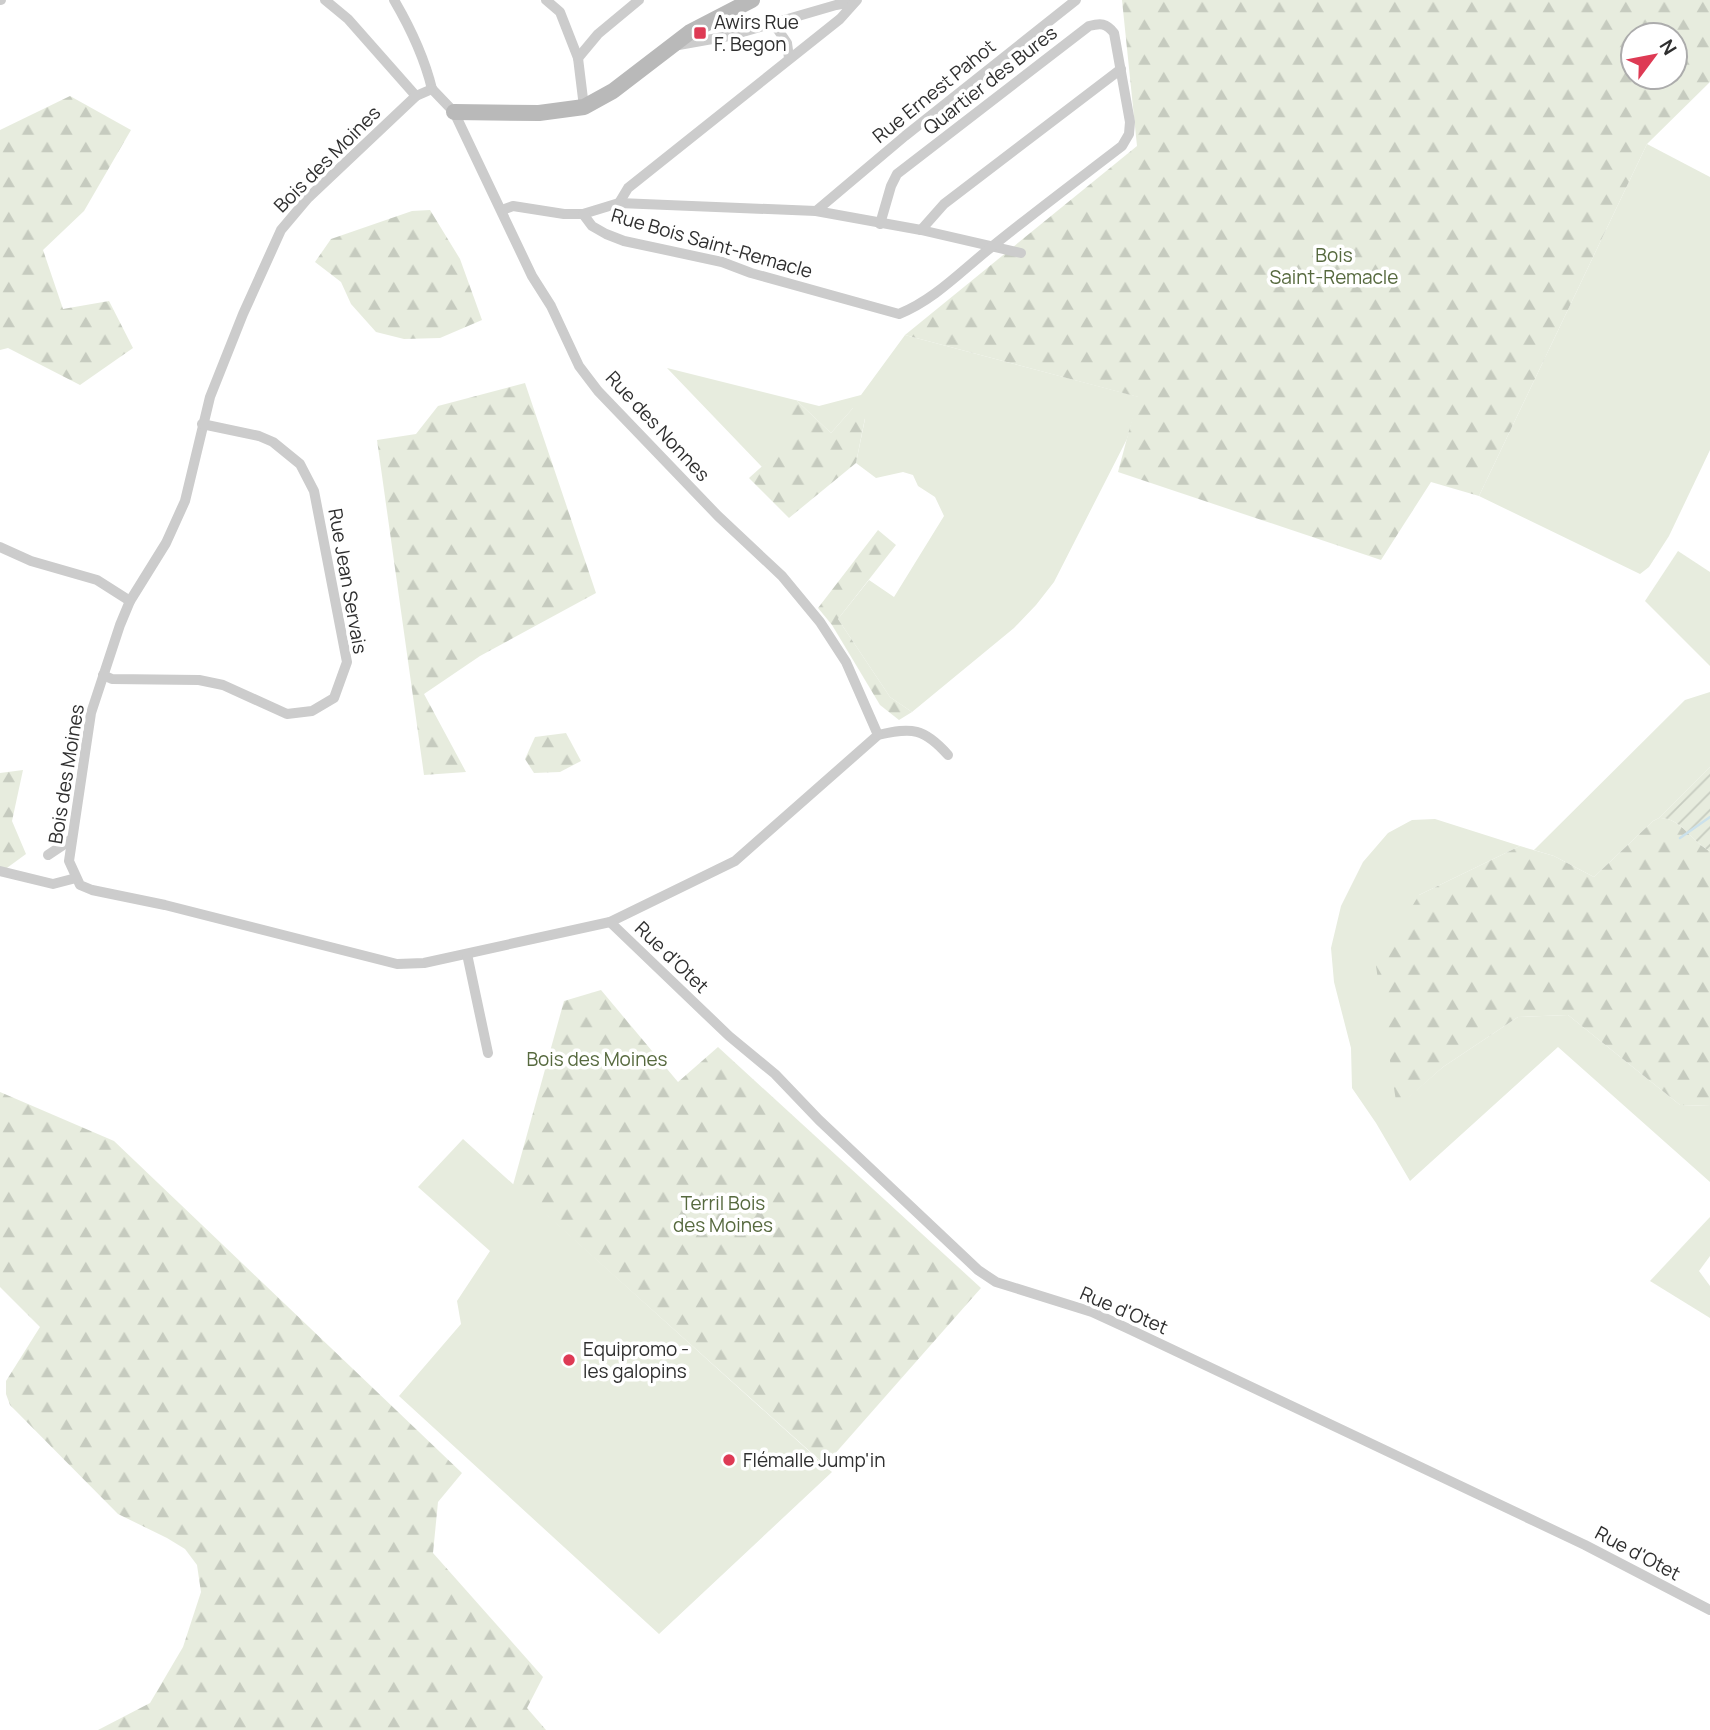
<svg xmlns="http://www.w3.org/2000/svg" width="1710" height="1730" font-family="Manrope,sans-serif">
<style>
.grass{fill:#e7ecde}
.forest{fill:url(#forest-firs);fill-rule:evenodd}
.garden{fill:url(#garden-furrows)}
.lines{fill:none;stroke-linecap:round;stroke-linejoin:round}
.stream{stroke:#cbe1eb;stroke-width:2.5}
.street{stroke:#ccc;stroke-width:10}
.secondary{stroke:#b9b9b9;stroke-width:16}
.poi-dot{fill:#de3a54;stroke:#fff;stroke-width:2.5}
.labels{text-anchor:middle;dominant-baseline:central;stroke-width:7;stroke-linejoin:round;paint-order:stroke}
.poi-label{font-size:19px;fill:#2f2f2f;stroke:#fff;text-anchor:start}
.street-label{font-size:19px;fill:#2f2f2f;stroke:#fff}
.park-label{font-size:19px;fill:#56693e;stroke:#fff}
</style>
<defs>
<pattern id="forest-firs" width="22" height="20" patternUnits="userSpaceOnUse" patternTransform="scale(1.75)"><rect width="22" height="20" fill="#e7ecde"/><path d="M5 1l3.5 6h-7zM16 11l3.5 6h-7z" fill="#c6cbbf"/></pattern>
<pattern id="garden-furrows" width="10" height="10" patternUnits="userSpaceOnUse" patternTransform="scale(1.75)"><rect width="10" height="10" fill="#e7ecde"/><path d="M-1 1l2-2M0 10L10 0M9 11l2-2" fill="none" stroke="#c6cbbf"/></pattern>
</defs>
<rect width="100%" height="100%" fill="#fff"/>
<g class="grass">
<polygon points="1647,144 1710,177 1710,450 1669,536 1649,567 1640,574 1479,496"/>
<polygon points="905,335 1139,397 1127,439 1054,582 1036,605 1014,628 912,712 890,697 838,619 869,580 894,597 944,516 935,497 918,486 913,475 903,472 876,478 856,463 865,419 853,408 831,433 796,400 799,434 762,467 667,368 819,406 861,395"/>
<polygon points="1678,551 1710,572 1710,666 1645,601"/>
<polygon points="1710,692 1710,767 1659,818 1653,821 1594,877 1554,856 1534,850 1685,700"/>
<polygon points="1435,819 1520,846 1419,895 1397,1107 1443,1067 1518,1017 1568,1015 1680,1105 1710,1106 1710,1182 1558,1047 1410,1181 1376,1123 1352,1088 1351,1048 1334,982 1331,948 1341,906 1363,862 1388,833 1412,820"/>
<polygon points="463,1139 832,1472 659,1634 399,1396 461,1324 457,1301 490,1251 418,1187"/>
<polygon points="1710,1217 1710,1256 1699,1271 1710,1286 1710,1318 1650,1281"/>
</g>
<g class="forest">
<path d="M 1122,0 L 1710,0 L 1710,82 L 1647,144 L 1479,496 L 1431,482 L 1381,560 L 1118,472 L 1138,397 L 905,335 L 1137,146 ZM 1633,35 L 1675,35 L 1675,77 L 1633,77 Z"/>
<polygon points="70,96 131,130 84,211 43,250 63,309 109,301 133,348 80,385 8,348 0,350 0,130"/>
<polygon points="430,210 460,259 482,320 440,338 404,339 376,332 351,304 341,282 315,262 331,239 412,211"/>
<polygon points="525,383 596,593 480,656 424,694 466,772 424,775 377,440 416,434 438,406"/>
<polygon points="796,400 831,433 853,408 861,408 865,418 856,463 789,518 749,478 798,434 781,415"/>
<polygon points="878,530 896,545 838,619 890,697 912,712 899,720 880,705 832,625 818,608"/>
<polygon points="566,733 581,761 560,772 534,773 525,759 535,737"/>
<polygon points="23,770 12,821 26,854 0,873 0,773"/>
<path d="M 1659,818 C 1681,817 1692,842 1710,851 L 1710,1106 L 1680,1105 L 1568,1015 L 1518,1017 L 1443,1067 L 1397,1108 L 1376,966 L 1419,895 L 1520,846 L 1554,856 L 1594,877 L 1653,821 Z"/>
<polygon points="601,990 678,1082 718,1047 981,1288 825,1465 513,1185 564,1001"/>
<polygon points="0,1092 114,1141 462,1473 438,1502 433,1553 543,1677 527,1708 546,1730 98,1730 150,1703 183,1647 201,1592 197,1565 185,1549 167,1538 118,1514 10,1405 6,1394 6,1381 40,1327 0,1287"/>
</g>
<path class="garden" d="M 1710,767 L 1710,851 C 1692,842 1681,817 1659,818 Z"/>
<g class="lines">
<polyline class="stream" points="1680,838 1710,817"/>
<g class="street">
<polyline points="0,0 1,0"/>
<polyline points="325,0 348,19 416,96"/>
<path d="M 394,0 C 411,29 424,56 432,89"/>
<polyline points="546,0 560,12 578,58 584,107"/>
<polyline points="774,24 787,43 789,58"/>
<polyline points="673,46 729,36 836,5 853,2"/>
<polyline points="578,58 598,34 639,0"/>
<path d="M 432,89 L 416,96 L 308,198 L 281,230 L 243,314 L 210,397 L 185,501 L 166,543 L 130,601 L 120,625 L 91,713 L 69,861 L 80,885 L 92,890 L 165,905 L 397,964 L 424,963 L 610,922 L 735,861 L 878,735 C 912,727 924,728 948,755"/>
<polyline points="432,89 454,112 532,276 551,306 579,366 598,391 718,516 782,576 820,622 846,662 878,735"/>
<polyline points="619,203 628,188 840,19 857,0"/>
<polyline points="502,210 513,206 564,214 583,214 619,203 816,211 921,230 1021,253"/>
<polyline points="816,211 905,136 1076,0"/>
<path d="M 583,214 L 592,226 L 606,234 L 624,241 L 722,262 L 751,273 L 899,314 C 936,299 963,269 994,245 C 1036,211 1079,179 1122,146 L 1129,134 L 1130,122 L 1114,33 C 1106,23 1101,23 1089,26 L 897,174 L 891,186 L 880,224"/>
<polyline points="921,230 944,204 1121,69"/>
<polyline points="0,547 31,561 97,580 130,601"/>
<polyline points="103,675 112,679 199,680 223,685 287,714 312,711 334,698 347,662 314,491 300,464 273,442 259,436 202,424"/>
<polyline points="48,855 72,839"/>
<polyline points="0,871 53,884 76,878"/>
<polyline points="610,922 729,1036 775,1074 819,1120 978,1270 996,1282 1092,1312 1129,1329 1585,1545 1710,1610"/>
<polyline points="467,954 488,1053"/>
</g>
<polyline class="secondary" points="454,112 539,113 584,107 613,91 690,32 752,0"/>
</g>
<g class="poi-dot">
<rect x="693" y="26" width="14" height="14" rx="3.5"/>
<circle cx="569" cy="1360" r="7"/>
<circle cx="729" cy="1460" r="7"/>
</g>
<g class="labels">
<g class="poi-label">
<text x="714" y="22">Awirs Rue<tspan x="714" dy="22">F. Begon</tspan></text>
<text x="583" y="1349">Equipromo -<tspan x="583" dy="22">les galopins</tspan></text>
<text x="743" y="1460">Flémalle Jump'in</text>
</g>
<g class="street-label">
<text transform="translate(990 80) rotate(-38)">Quartier des Bures</text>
<text transform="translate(934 91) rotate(-39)">Rue Ernest Pahot</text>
<text transform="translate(327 159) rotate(-45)">Bois des Moines</text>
<text transform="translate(712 243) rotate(16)">Rue Bois Saint-Remacle</text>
<text transform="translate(658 426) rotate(47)">Rue des Nonnes</text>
<text transform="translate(348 581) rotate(80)">Rue Jean Servais</text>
<text transform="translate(66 774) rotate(-81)">Bois des Moines</text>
<text transform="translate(672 957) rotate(44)">Rue d'Otet</text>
<text transform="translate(1124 1310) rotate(23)">Rue d'Otet</text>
<text transform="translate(1638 1553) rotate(28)">Rue d'Otet</text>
</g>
<g class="park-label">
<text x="1334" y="255">Bois<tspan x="1334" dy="22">Saint-Remacle</tspan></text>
<text x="597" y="1059">Bois des Moines</text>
<text x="723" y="1203">Terril Bois<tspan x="723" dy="22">des Moines</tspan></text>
</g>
</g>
<g transform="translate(1654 56) rotate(58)"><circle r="33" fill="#ffffff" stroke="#acacac" stroke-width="2"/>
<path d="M0-5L12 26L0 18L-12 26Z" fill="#de3a54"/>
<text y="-10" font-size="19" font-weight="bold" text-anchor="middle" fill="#2f2f2f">N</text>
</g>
</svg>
